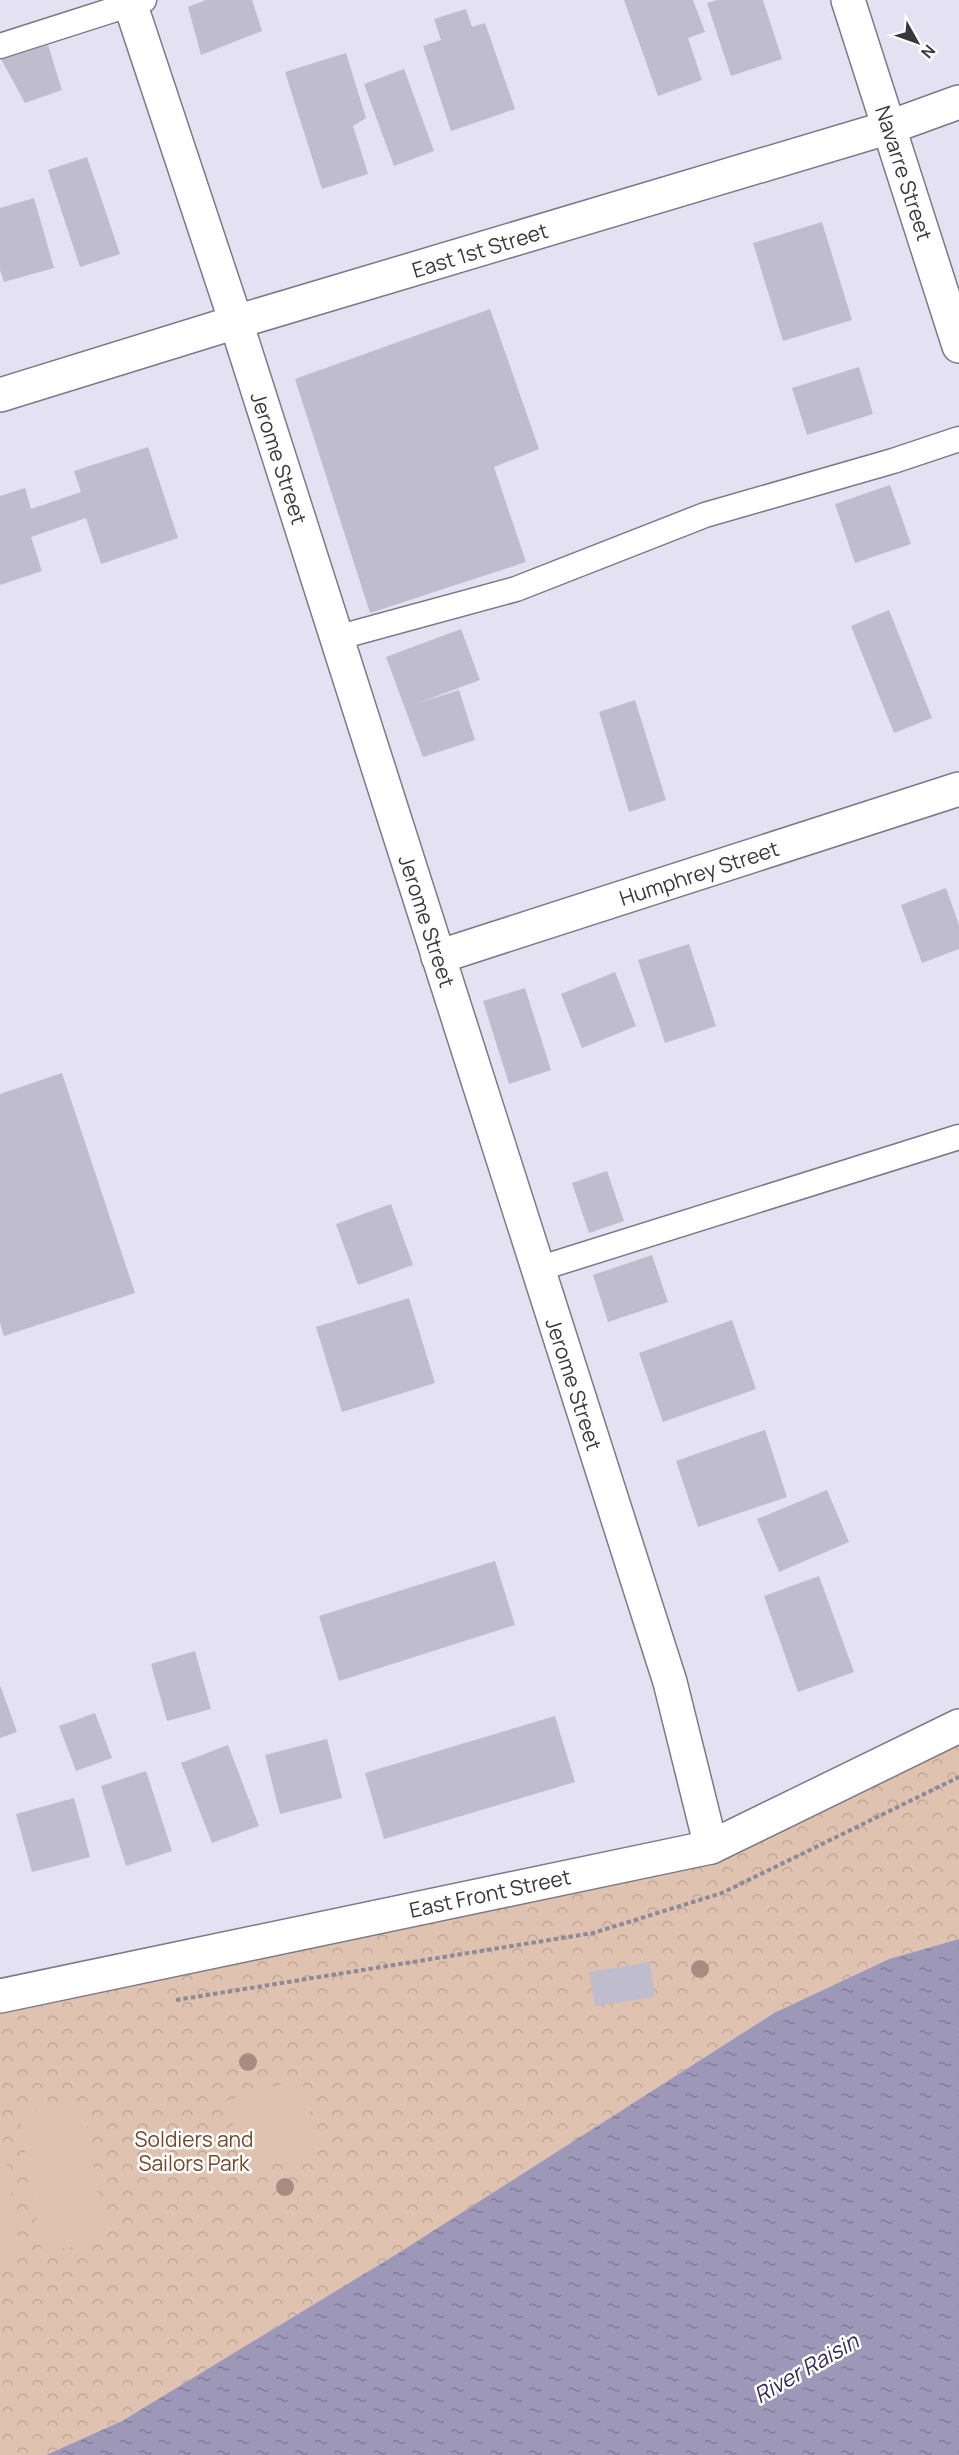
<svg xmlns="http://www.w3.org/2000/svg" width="959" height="2455" font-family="Manrope,sans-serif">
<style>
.park{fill:url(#park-crowns)}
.pitch{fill:#dfc2b0}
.water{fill:url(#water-ripples)}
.building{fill:#bfbdcd}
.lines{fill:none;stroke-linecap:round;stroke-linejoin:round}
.lane-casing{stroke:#7c7988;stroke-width:27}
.street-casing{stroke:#7c7988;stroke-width:36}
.secondary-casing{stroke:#7c7988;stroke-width:36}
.path{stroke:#8b8a95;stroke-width:4;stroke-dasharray:4.5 3;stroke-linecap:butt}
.lane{stroke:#fff;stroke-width:24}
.street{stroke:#fff;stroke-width:33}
.secondary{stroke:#fff;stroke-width:33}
.tree{fill:#a78c82}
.labels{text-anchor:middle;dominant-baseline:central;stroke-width:5;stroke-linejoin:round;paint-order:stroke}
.street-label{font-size:21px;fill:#38373d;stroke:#fff}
.park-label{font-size:21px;fill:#754726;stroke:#fff}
.water-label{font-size:22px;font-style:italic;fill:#352a57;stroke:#fff}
</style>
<defs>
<pattern id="park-crowns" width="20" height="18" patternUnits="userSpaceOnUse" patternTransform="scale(1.5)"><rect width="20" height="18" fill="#dfc2b0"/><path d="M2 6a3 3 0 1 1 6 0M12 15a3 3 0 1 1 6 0" fill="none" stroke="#c0a798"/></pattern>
<pattern id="water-ripples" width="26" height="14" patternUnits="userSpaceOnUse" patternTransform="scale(1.5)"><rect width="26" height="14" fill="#9d97b8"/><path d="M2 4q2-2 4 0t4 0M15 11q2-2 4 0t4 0" fill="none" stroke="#817c97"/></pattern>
</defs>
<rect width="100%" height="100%" fill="#e4e1f2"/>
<polygon class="park" points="959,1726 959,1939 889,1959 774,2013 400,2252 122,2421 46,2455 0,2455 0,1994 710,1847"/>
<g class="pitch">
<polygon points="301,2078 321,2149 246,2171 226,2101"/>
<polygon points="83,2103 106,2241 42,2252 19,2113"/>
<polygon points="0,2122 21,2256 0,2259"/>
</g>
<polygon class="water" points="959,1939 959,2455 46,2455 122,2421 400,2252 774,2013 889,1959"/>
<g class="building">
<polygon points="206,0 252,0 262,31 201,55 188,7"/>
<polygon points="624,0 693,0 705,32 688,38 702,80 658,96"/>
<polygon points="718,0 763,0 782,59 731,76 707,3"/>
<polygon points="466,9 472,27 485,23 515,109 451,131 423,46 441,40 434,19"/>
<polygon points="48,45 62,90 25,103 1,59"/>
<polygon points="346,53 366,118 353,126 368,174 322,189 285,72"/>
<polygon points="404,69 434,151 394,166 364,84"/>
<polygon points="87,157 120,254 80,267 48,170"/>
<polygon points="34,198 54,268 4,282 0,270 0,208"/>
<polygon points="822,222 852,320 783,341 753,243"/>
<polygon points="490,309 539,449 494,467 526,562 370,613 295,379"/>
<polygon points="859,367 873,414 807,435 792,388"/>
<polygon points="148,447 178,538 101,564 86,518 31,537 42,571 0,585 0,496 25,488 31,509 81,492 74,471"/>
<polygon points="890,485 911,544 855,563 835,504"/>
<polygon points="889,610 932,718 894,733 851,626"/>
<polygon points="461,629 480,680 418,703 459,690 475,740 423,757 386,657"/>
<polygon points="635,700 666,800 629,812 599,712"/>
<polygon points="946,888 959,925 959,949 922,963 901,905"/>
<polygon points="689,944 716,1026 665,1043 638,960"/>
<polygon points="615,972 636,1026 582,1048 561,994"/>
<polygon points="525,988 551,1070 509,1084 483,1001"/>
<polygon points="62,1073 135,1293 4,1336 0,1323 0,1094"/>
<polygon points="607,1171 624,1221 589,1233 572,1183"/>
<polygon points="391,1204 413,1265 358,1285 336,1224"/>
<polygon points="652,1255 668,1302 608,1322 593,1275"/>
<polygon points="409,1298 435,1383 342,1412 316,1327"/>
<polygon points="732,1320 756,1389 663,1422 639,1353"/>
<polygon points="765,1430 787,1497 698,1527 676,1461"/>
<polygon points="827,1490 849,1542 779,1572 757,1519"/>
<polygon points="495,1561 515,1625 339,1681 319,1616"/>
<polygon points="819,1576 854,1672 798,1692 764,1596"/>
<polygon points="195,1651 211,1709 167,1721 151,1664"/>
<polygon points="0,1685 17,1732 0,1738"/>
<polygon points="95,1713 112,1758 76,1771 59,1726"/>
<polygon points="555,1716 575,1782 384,1839 365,1773"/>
<polygon points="327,1739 342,1798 280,1814 265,1755"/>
<polygon points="228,1745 259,1826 212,1843 181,1763"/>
<polygon points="146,1771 172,1851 126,1866 101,1786"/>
<polygon points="74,1798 90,1857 32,1872 16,1814"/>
<polygon points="650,1962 655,1997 595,2006 589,1972"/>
</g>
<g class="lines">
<g class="lane-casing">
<g id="lane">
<polyline points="0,46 144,0"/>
<polyline points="336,638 516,589 705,515 893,461 959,439"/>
<polyline points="538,1269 959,1137"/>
</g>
</g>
<g class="street-casing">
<g id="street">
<polyline points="129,0 236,322 670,1682 711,1847"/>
<polyline points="848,0 959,346"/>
<polyline points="438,957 959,789"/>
</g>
</g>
<g class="secondary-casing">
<g id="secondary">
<polyline points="0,395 236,322 890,127 959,102"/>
<polyline points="0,1996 711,1847 959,1726"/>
</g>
</g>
<polyline class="path" points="176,2000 593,1933 722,1893 959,1777"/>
<use href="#lane" class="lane"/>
<use href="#street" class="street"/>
<use href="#secondary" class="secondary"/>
</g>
<g class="tree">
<circle cx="700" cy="1969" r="9"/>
<circle cx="248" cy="2062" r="9"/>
<circle cx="285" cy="2187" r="9"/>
</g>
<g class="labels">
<g class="street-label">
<text transform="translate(904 173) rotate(72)">Navarre Street</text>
<text transform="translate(480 250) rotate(-17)">East 1st Street</text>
<text transform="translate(279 458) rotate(72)">Jerome Street</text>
<text transform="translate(699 873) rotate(-18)">Humphrey Street</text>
<text transform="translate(427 921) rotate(72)">Jerome Street</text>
<text transform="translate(574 1384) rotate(72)">Jerome Street</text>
<text transform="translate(490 1893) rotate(-12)">East Front Street</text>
</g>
<g class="park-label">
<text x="194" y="2139">Soldiers and<tspan x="194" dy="24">Sailors Park</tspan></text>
</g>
<g class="water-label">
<text transform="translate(806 2368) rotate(-30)">River Raisin</text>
</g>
</g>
<g transform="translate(917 42) rotate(130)" stroke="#ffffff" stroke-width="4.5" paint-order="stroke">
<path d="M0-4.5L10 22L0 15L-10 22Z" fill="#38373d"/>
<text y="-9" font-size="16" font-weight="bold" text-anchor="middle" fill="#38373d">N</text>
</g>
</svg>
